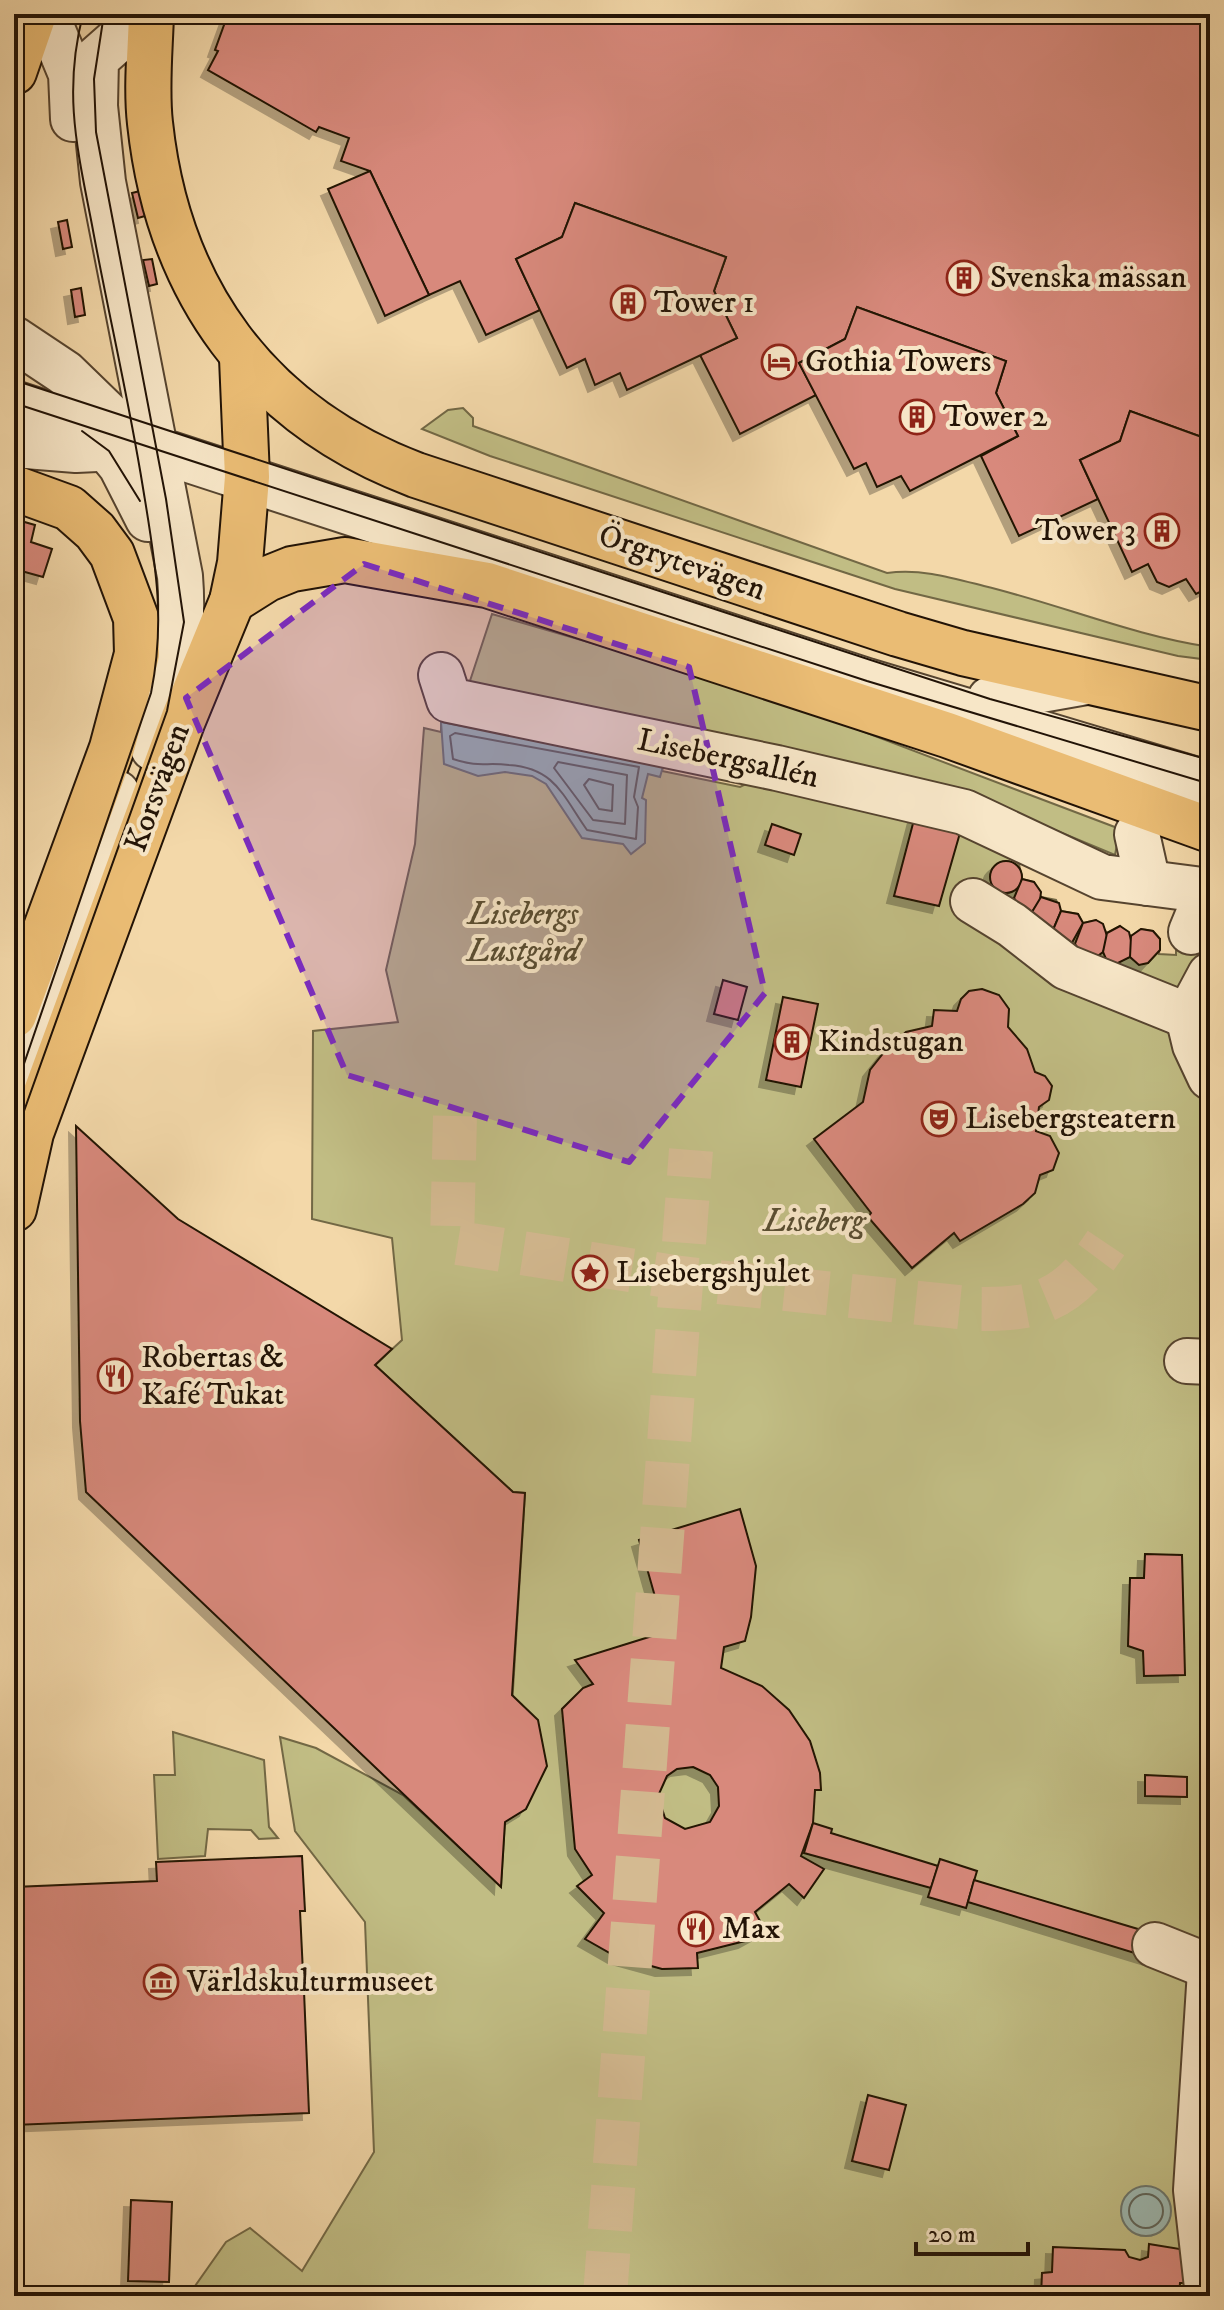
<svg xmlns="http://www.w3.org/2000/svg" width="1224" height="2310" font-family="'IM FELL DW Pica',serif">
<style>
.green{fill:#c1bd84;stroke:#726845;stroke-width:2}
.water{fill:#9db8b0;stroke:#6c766c;stroke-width:2}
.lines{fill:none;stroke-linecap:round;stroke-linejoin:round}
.shore{stroke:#60665b;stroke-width:2}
.building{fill:#d8897b;stroke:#221306;stroke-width:2;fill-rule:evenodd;filter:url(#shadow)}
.minor-tunnel{stroke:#d4ba91;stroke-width:44;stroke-dasharray:44 22;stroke-linecap:butt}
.minor-casing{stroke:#56442f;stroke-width:48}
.major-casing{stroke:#221306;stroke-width:48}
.minor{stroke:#f7e6c7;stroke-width:44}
.major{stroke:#eabc74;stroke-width:44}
.tram{stroke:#221306;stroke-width:2}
.marked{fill:#7b2cbf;fill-opacity:0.2;stroke:#7b2cbf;stroke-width:6;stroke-dasharray:16 10;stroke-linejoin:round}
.labels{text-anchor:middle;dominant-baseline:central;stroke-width:8;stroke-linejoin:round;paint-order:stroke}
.poi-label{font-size:32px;fill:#221306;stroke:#f7e6c7;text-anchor:start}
.street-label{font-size:32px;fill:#221306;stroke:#f7e6c7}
.park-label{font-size:32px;font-style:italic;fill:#5a4e32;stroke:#f7e6c7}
</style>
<defs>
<filter id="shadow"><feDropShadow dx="-7" dy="7" stdDeviation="0" flood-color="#0004"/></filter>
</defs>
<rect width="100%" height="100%" fill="#f3d8a9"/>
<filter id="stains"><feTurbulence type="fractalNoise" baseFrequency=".0025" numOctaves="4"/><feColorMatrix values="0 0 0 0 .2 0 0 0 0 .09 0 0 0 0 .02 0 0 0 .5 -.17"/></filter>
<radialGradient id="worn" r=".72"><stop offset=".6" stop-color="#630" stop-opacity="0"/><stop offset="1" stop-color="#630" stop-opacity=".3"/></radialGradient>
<g class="green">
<path d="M 463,408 L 473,418 L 473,426 L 887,573 C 920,568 953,578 984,586 C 1059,604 1134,636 1210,647 L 1210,660 L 1178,656 L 895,589 L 490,456 L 422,429 L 448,410 Z"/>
<polygon points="492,614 756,691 1120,829 1115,855 985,801 467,690"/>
<polygon points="441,722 664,763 662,771 740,787 754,780 980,837 1019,864 1022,879 1034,882 1041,897 1056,900 1061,911 1078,914 1083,923 1096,920 1107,933 1120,926 1131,936 1141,929 1153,931 1160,939 1159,954 1176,955 1176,932 1210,931 1210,2296 188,2296 226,2242 250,2228 302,2271 374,2152 365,1922 295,1831 280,1737 316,1748 403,1795 501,1886 525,1493 513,1492 375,1365 402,1340 392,1238 312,1219 313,1031 398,1022 386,970 415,844 424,728 441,732"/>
<polygon points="173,1732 264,1760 269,1827 278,1838 259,1839 251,1830 208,1829 205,1856 158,1859 154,1775 175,1775"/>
</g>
<g class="water">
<polygon points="441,722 664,763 660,777 648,774 642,798 646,800 645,843 631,854 623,844 582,838 546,784 532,776 505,772 478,776 444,764"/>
<circle cx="1146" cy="2211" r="25"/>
</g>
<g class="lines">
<g class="shore">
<path d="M 455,733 L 639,767 L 634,797 L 638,807 L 636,839 L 587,830 C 563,796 555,768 509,765 C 484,762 481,768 453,759 L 450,736 Z"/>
<polygon points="558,762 627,775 625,824 593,820 554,768"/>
<polygon points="589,779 613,785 612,811 599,809 584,785"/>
<circle cx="1146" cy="2211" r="17"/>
</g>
</g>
<g class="building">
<polygon points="228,14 1210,14 1210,440 1130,411 1120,441 1080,460 1098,499 1019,536 981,456 1018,436 996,393 1006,361 857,307 845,339 799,363 816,395 740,434 700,355 737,338 714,291 726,257 575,203 562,237 516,259 540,310 486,335 460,281 429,295 370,171 341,161 349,138 319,127 316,132 208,70 218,51 215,50"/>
<polygon points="370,171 429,295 385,316 328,189"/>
<polygon points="140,191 145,216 138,218 132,193"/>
<polygon points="575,203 726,257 714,291 737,338 627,390 620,373 595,385 585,359 567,368 516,259 562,237"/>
<polygon points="67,220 72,247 63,249 58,222"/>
<polygon points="152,259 157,284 149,286 143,260"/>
<polygon points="81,288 85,315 75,317 71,290"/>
<polygon points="857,307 1006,361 996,393 1018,436 910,491 901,476 877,487 866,463 854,469 799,363 845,339"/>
<polygon points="1130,411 1210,440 1210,587 1196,594 1186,579 1169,587 1157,582 1148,564 1132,572 1080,460 1120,441"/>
<polygon points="14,519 35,525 31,542 52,549 43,577 14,569"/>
<polygon points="916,812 962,826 939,906 894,896"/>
<polygon points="772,824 801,834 794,855 765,845"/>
<circle cx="1006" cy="877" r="16"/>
<polygon points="1022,879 1034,882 1041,892 1040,900 1032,912 1023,912 1014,898"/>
<polygon points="1041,897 1059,903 1061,911 1053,930 1032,912"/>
<polygon points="1061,911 1078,914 1083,923 1069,948 1053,930"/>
<polygon points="1096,920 1103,924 1108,939 1103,952 1095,958 1081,954 1075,944 1083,923"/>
<polygon points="1120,926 1129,932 1133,949 1130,957 1116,964 1106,959 1103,952 1107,933"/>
<polygon points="1141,929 1153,931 1160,939 1160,950 1148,963 1139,965 1130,957 1131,936"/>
<polygon points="723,980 747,987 738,1020 714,1014"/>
<polygon points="982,989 999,995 1009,1009 1008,1027 1027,1049 1035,1072 1045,1076 1052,1086 1049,1100 1039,1107 1036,1131 1050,1136 1059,1153 1053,1170 1040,1175 1035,1193 1023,1204 960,1241 954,1233 912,1268 868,1217 871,1213 814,1139 863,1102 870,1070 885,1051 906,1032 932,1026 934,1010 957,1011 961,999 969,991"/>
<polygon points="783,997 818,1004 801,1087 766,1080"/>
<polygon points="76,1126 178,1219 392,1349 375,1365 513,1492 525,1493 512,1695 538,1720 547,1766 526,1809 505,1822 501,1887 86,1492 80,1421"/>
<path d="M 740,1509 L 756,1566 L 751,1617 L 745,1641 L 724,1647 L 721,1668 L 762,1686 L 789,1710 L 810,1741 L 820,1773 L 821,1790 L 815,1790 L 813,1823 L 801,1856 L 824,1869 L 804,1898 L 789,1884 L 755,1912 L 765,1930 L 745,1941 L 697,1953 L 698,1968 L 662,1969 L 615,1956 L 585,1939 L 604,1913 L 577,1886 L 592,1875 L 575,1849 L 562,1709 L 583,1688 L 593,1684 L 575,1660 L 665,1632 L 639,1540 ZM 693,1767 L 710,1775 L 718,1787 L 719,1806 L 710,1822 L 685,1829 L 665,1818 L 658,1796 L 667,1776 L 677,1769 Z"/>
<polygon points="1145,1554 1182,1555 1185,1675 1144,1676 1143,1651 1128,1646 1130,1578 1144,1578"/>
<polygon points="1145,1775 1187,1777 1187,1797 1145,1796"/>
<polygon points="813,1823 832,1829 831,1833 938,1866 931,1888 804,1853"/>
<polygon points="302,1856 305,1911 300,1911 303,1973 308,1973 308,1991 304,1991 309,2113 14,2125 14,1887 157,1881 156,1862"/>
<polygon points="940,1859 977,1871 966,1908 928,1897"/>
<polygon points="974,1880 1158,1935 1151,1958 968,1902"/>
<polygon points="868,2095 906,2105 889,2170 852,2161"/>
<polygon points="131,2200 172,2202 169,2282 128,2281"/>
<polygon points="1149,2244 1186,2250 1186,2283 1180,2283 1179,2296 1041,2296 1042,2273 1052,2272 1053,2247 1125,2250 1129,2257 1140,2260 1148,2257"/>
</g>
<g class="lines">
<g class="minor-tunnel">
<path d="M 455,1116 L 452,1242 L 680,1278 L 977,1309 C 1043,1310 1069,1298 1106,1243"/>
<polyline points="605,2296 691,1150"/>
</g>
<g class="minor-casing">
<g id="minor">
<polyline points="46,14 71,74 73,119"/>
<path d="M 147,14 L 96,59 L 95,106 L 103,182 L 180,576 C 185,637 174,691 153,748"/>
<polyline points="14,339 65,373 128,434"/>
<polyline points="14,403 867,681 1210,784"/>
<polyline points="91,429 121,466 148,519"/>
<polyline points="14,445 76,450 118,448"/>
<polyline points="441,675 449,700 777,768 964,812 1102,877 1210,891"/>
<polyline points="990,699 1086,682"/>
<polyline points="1137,834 1148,883"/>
<polyline points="973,901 1012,925 1066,967 1188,1016"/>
<polyline points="1191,932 1208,891"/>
<polyline points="1210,975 1188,1016 1195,1045 1210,1077"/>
<polyline points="14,1093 117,793"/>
<polyline points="1187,1361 1210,1362"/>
<polyline points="1155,1945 1210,1967"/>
<polyline points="1208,2296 1196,2190 1210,1971"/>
</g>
</g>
<g class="major-casing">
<g id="major">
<path d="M 151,14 C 150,50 146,88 150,123 C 168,291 258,415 416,475 L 898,634 L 963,653 L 1210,709"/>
<polyline points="14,72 34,14"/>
<polyline points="14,488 69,508 95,531 112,554 136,618 137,654 112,748 14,1015"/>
<polyline points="232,601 267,579 292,569 345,560 487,585 947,735 1210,830"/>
<polyline points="14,1209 31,1133 183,720 232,601 240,563 247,477 242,358"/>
</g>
</g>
<use href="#minor" class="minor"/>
<use href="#major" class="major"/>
<g class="tram">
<polyline points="14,380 990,699 1210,760"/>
<polyline points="14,403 867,681 1210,784"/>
<polyline points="82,431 109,451 140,501"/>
<path d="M 14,1093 L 151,693 C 166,619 155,561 143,488 C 129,400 108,312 92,225 C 77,148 63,92 83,14"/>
<polyline points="14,1139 167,711 184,622 166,499 96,132 94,79 104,14"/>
</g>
</g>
<path class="marked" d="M 364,564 L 689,667 L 765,993 L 629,1162 L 347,1075 L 186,698 Z"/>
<defs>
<g id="building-ring" transform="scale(1.8)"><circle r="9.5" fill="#f7e6c7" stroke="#8f2418" stroke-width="1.5"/><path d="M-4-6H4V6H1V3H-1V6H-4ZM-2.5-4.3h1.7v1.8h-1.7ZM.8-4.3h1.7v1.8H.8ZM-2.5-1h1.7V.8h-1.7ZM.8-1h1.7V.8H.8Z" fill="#8f2418"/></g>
<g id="hotel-ring" transform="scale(1.8)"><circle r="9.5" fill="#f7e6c7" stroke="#8f2418" stroke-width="1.5"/><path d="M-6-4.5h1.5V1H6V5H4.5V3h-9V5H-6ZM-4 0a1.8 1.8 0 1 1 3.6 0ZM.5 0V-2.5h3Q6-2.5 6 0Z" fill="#8f2418"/></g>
<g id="theatre-ring" transform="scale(1.8)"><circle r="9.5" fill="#f7e6c7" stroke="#8f2418" stroke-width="1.5"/><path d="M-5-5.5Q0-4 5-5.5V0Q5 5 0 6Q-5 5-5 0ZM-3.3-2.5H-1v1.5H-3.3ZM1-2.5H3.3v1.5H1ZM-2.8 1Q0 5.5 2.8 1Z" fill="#8f2418"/></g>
<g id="sight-ring" transform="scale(1.8)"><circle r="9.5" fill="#f7e6c7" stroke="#8f2418" stroke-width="1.5"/><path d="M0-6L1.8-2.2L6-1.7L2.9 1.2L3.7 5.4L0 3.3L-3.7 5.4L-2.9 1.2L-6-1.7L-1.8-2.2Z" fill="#8f2418"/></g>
<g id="restaurant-ring" transform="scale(1.8)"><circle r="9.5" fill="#f7e6c7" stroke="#8f2418" stroke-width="1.5"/><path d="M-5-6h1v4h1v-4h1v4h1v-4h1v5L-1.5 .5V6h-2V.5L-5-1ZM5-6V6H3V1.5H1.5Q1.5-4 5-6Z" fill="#8f2418"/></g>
<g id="museum-ring" transform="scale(1.8)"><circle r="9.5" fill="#f7e6c7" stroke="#8f2418" stroke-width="1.5"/><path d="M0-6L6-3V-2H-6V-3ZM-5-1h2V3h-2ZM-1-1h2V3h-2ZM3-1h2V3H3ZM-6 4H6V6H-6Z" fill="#8f2418"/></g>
</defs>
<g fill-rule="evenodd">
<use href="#building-ring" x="964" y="278"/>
<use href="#building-ring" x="628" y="303"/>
<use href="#hotel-ring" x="779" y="362"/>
<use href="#building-ring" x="917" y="417"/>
<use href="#building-ring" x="1162" y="531"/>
<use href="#building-ring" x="792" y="1042"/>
<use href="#theatre-ring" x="939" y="1119"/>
<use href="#sight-ring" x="590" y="1273"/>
<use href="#restaurant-ring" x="115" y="1376"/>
<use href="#restaurant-ring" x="696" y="1929"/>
<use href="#museum-ring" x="161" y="1982"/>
</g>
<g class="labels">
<g class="poi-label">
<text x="990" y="278">Svenska mässan</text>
<text x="654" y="303">Tower 1</text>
<text x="805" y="362">Gothia Towers</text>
<text x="943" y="417">Tower 2</text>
<text x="1136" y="531" text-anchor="end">Tower 3</text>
<text x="818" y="1042">Kindstugan</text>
<text x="965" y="1119">Lisebergsteatern</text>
<text x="616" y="1273">Lisebergshjulet</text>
<text x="141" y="1358">Robertas &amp;<tspan x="141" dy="37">Kafé Tukat</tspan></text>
<text x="722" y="1929">Max</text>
<text x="187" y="1982">Världskulturmuseet</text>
</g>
<g class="street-label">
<text transform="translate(682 563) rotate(19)">Örgrytevägen</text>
<text transform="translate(728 759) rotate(12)">Lisebergsallén</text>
<text transform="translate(158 788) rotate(-70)">Korsvägen</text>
</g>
<g class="park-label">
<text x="523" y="915">Lisebergs<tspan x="523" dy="37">Lustgård</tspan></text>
<text x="814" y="1222">Liseberg</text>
</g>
</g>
<rect width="1224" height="2310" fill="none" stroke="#f3d8a9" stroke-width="48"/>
<rect x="16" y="16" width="1192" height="2278" fill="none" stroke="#221306" stroke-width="4"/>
<rect x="24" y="24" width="1176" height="2262" fill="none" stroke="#221306" stroke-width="2"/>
<path d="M916 2242v12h112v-12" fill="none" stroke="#221306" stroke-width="4"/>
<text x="928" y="2242" font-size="24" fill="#221306" stroke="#f7e6c7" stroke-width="6" paint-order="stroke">20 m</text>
<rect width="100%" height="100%" filter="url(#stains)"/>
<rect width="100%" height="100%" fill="url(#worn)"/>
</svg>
